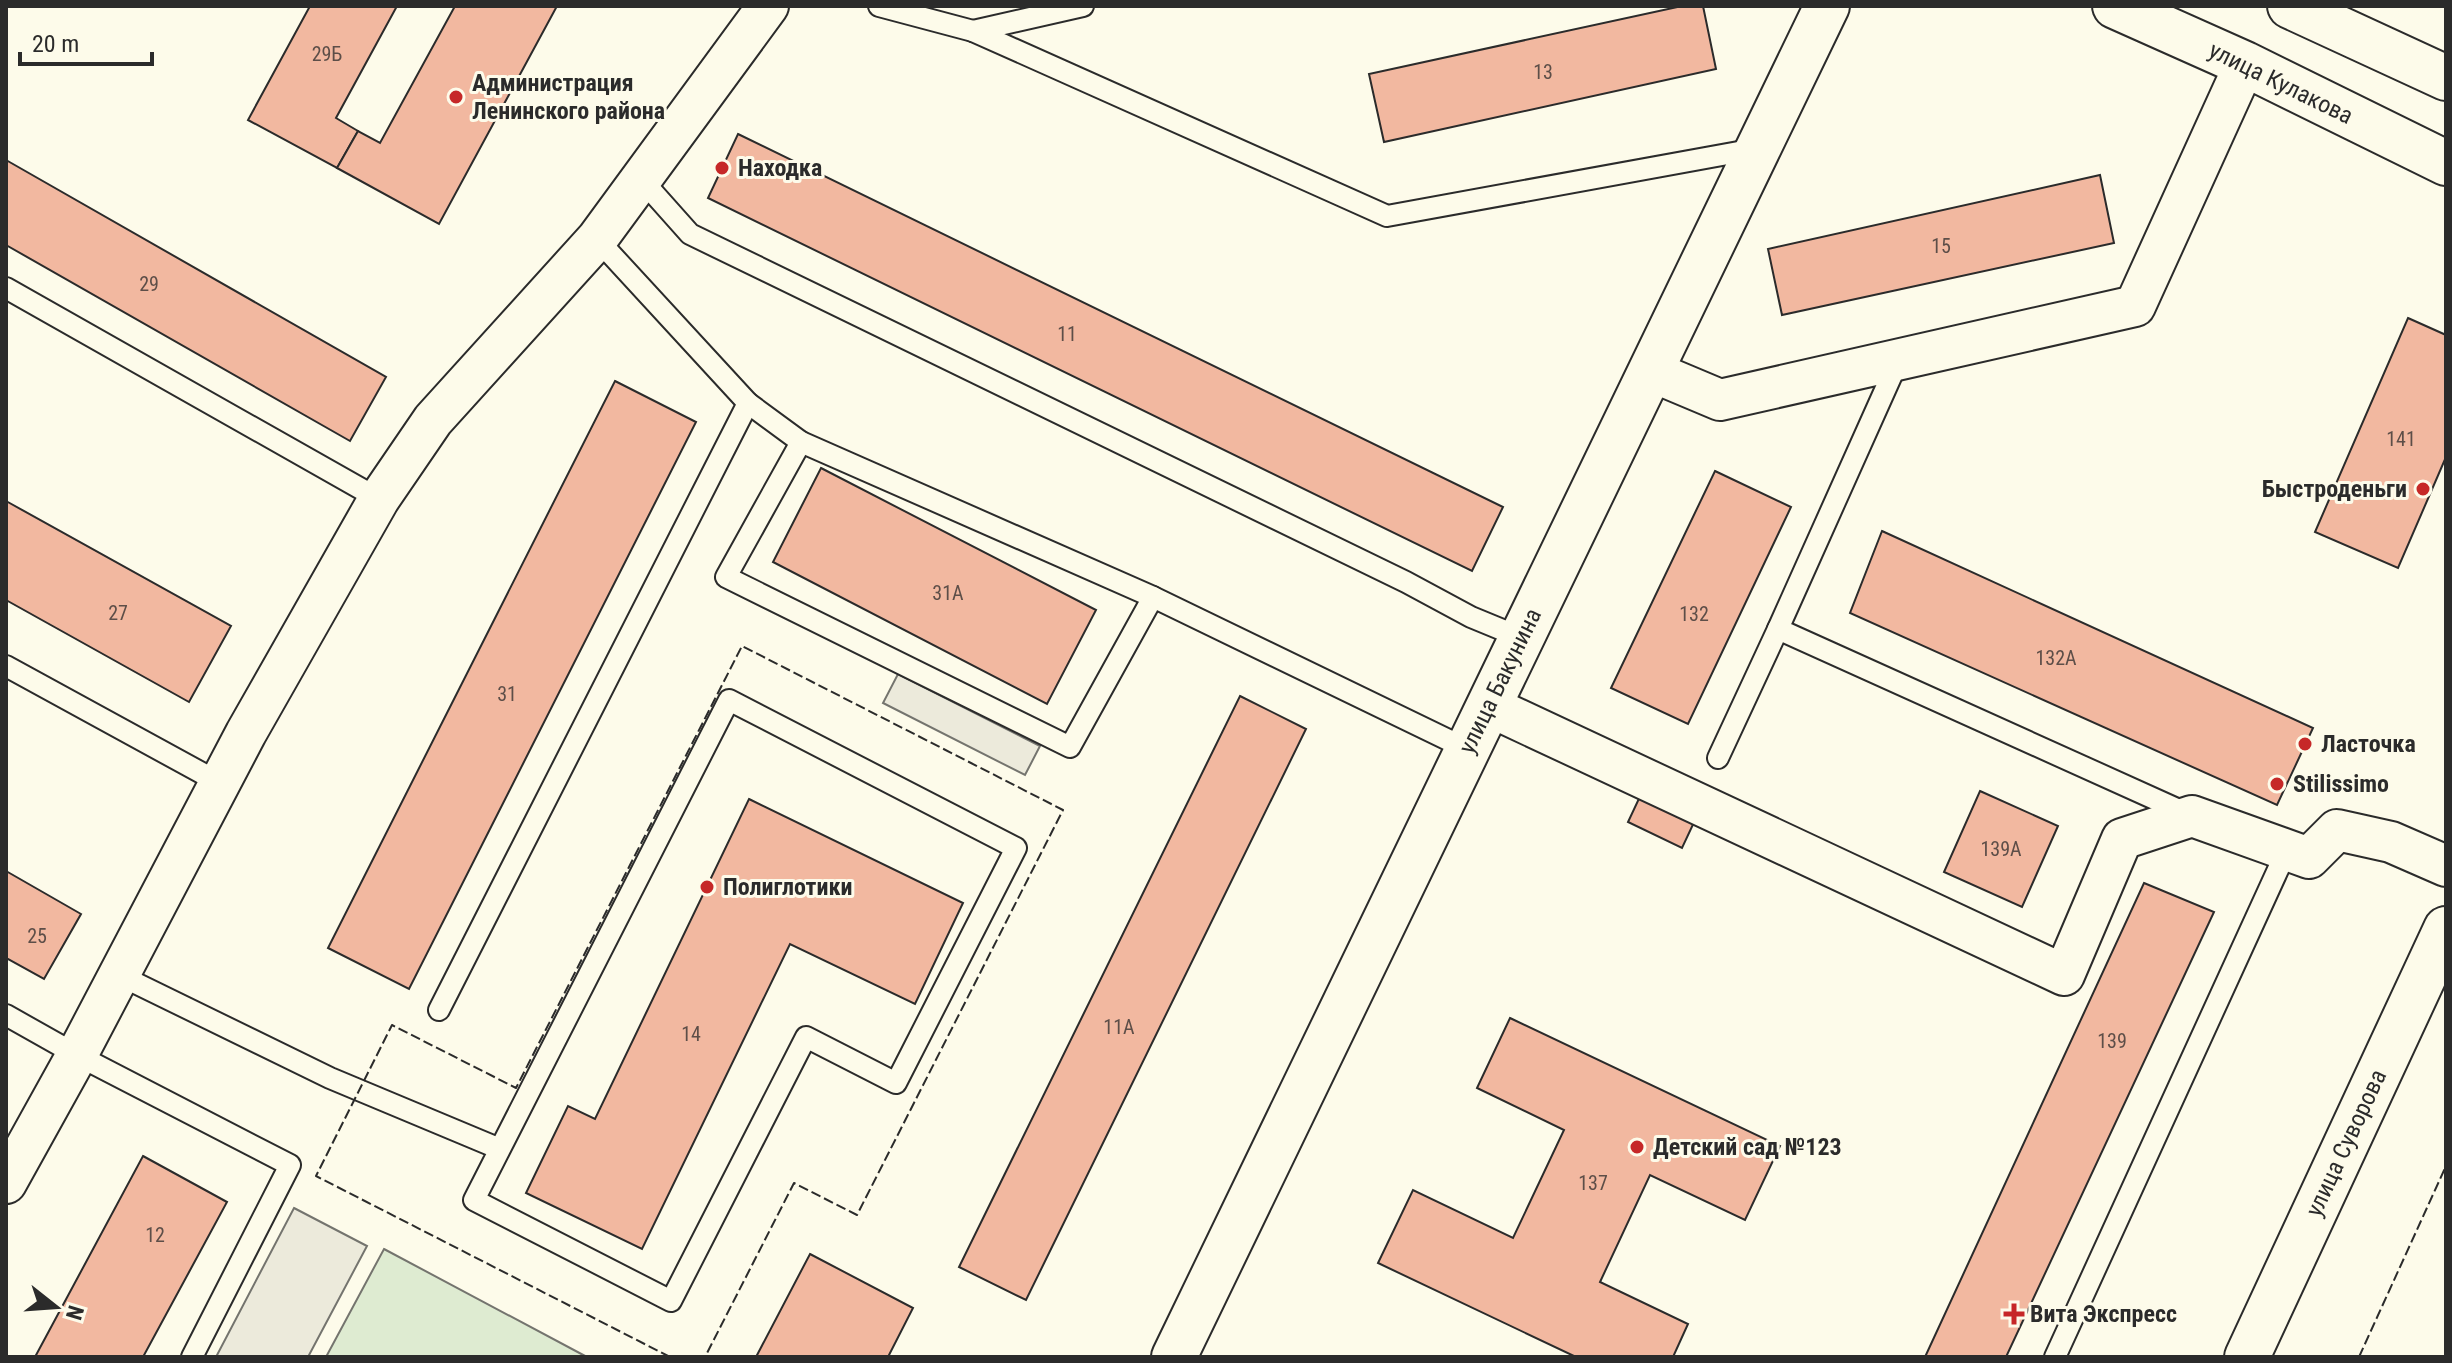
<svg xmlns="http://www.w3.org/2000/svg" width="2452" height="1363" font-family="'Roboto Condensed',sans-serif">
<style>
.green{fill:#deebd1;stroke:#74746e;stroke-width:2}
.parking{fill:#eceadb;stroke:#74746e;stroke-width:2}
.building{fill:#f2b8a0;stroke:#2b2b2b;stroke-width:2}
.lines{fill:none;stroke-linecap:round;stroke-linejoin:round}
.lane-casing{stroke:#2b2b2b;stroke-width:24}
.street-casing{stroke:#2b2b2b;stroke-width:44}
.secondary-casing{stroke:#2b2b2b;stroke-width:48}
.primary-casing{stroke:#2b2b2b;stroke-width:48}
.lane{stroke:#fdfbea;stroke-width:20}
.street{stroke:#fdfbea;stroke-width:40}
.secondary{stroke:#fdfbea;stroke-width:44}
.primary{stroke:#fdfbea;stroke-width:44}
.fence{stroke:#2b2b2b;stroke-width:2;stroke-dasharray:10 4;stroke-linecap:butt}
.poi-dot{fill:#c62828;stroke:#fdfbea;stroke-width:3}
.labels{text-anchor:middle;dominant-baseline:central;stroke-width:6;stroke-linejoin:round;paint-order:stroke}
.number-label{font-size:20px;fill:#5d4e48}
.poi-label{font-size:24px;font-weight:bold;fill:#2b2b2b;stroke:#fdfbea;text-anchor:start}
.street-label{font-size:24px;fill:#2b2b2b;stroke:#fdfbea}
</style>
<rect width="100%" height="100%" fill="#fdfbea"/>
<polygon class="green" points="384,1249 587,1357 326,1357"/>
<g class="parking">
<polygon points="898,674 1040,746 1025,775 883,703"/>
<polygon points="294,1208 367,1246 308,1357 216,1357"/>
</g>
<g class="building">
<polygon points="310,6 397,6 336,118 358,131 337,168 248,120"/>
<polygon points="455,6 557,6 439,224 337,168 358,131 380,143"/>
<polygon points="1682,6 1703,6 1716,69 1384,142 1369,74"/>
<polygon points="738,134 1503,507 1472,571 708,198"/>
<polygon points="6,160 386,377 350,441 6,245"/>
<polygon points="2100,175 2114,243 1782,315 1768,249"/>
<polygon points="2408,318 2446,335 2446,457 2398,568 2315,532"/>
<polygon points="615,381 696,422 409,989 328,948"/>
<polygon points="821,468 1096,610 1047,704 773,562"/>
<polygon points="1715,471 1791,507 1688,724 1611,688"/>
<polygon points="6,501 231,626 189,702 6,600"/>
<polygon points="1882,531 2313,728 2277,805 1850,613"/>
<polygon points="1240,696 1306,729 1026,1300 959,1267"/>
<polygon points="1643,790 1697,816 1682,848 1628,822"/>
<polygon points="1980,791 2058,826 2022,907 1944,872"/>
<polygon points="749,799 963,903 915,1004 790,944 642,1249 526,1193 568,1106 595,1119"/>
<polygon points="6,871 81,914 44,979 6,958"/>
<polygon points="2144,883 2214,912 2006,1357 1925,1357"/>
<polygon points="1510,1018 1780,1146 1745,1220 1650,1175 1600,1282 1688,1324 1673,1357 1576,1357 1378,1263 1413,1190 1513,1238 1564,1130 1477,1088"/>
<polygon points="143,1156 227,1202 143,1357 35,1357"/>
<polygon points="810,1254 913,1308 888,1357 756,1357"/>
</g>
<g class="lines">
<g class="lane-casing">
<g id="lane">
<polyline points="879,6 973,31 1387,216 1755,149"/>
<polyline points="973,31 1083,6"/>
<polyline points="641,179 690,234 1406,582 1471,617 1522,638"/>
<polyline points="6,288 379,499"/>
<polyline points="1899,359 1778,629 2188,814"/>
<polyline points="748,403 801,442 726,577 1070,747 1153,597 1467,749"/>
<polyline points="801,442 1153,597"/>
<polyline points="6,666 220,783"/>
<polyline points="1718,758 1778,629"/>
<polyline points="119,975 330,1078 500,1149 474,1200 671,1301 806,1037 896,1083 1016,848 729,700 500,1149"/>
<polyline points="439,1010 748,403 597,239"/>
<polyline points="6,1015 77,1055 290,1165 192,1357"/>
<polyline points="2055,1357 2287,850"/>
</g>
</g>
<g class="street-casing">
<g id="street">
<polyline points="1651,371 1720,400 2135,306 2245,64"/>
<polyline points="1489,706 2064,975 2122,839 2192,816 2309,858 2337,830 2391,842 2446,866"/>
<polyline points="6,1183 77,1055 246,733 379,499 433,420 597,239 768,6"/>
</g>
</g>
<g class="secondary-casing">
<polyline id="secondary" points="1174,1357 1827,6"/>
</g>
<g class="primary-casing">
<g id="primary">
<polyline points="2115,6 2245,64 2446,163"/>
<polyline points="2290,6 2446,78"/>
<polyline points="2247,1357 2446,929"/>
</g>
</g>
<use href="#lane" class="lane"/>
<use href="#street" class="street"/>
<use href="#secondary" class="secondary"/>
<use href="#primary" class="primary"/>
<g class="fence">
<polyline points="670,1357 316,1176 392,1025 516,1088 742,646 1063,810 857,1215 794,1183 705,1357"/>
<polyline points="2359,1357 2446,1166"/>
</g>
</g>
<g class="poi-dot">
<circle cx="456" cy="97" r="8"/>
<circle cx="722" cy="168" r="8"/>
<circle cx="2423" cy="489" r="8"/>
<circle cx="2305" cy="744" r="8"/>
<circle cx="2277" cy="784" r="8"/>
<circle cx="707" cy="887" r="8"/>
<circle cx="1637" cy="1147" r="8"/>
<path d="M2010 1302h8v8h8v8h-8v8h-8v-8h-8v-8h8z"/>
</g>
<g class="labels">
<g class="number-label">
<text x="327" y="54">29Б</text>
<text x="1543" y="72">13</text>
<text x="1941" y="246">15</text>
<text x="149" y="284">29</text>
<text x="1067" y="334">11</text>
<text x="2401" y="439">141</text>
<text x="948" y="593">31А</text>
<text x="118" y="613">27</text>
<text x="1694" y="614">132</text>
<text x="2056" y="658">132А</text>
<text x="507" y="694">31</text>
<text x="2001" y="849">139А</text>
<text x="37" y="936">25</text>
<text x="1119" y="1027">11А</text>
<text x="691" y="1034">14</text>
<text x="2112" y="1041">139</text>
<text x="1593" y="1183">137</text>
<text x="155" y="1235">12</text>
</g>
<g class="poi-label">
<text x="472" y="83">Администрация<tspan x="472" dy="28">Ленинского района</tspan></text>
<text x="738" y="168">Находка</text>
<text x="2407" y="489" text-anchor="end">Быстроденьги</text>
<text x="2321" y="744">Ласточка</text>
<text x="2293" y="784">Stilissimo</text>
<text x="723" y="887">Полиглотики</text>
<text x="1653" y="1147">Детский сад №123</text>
<text x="2030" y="1314">Вита Экспресс</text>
</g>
<g class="street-label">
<text transform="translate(2281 83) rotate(26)">улица Кулакова</text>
<text transform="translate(1500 681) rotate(-64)">улица Бакунина</text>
<text transform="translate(2346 1143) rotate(-65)">улица Суворова</text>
</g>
</g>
<rect width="2452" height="1363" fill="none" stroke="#2b2b2b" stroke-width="16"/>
<g transform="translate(56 1307) rotate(107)" stroke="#fdfbea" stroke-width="6" paint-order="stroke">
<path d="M0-6L14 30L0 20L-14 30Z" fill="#2b2b2b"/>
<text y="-12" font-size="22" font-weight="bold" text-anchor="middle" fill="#2b2b2b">N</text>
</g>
<path d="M20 52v12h132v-12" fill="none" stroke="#2b2b2b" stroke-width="4"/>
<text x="32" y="52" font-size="24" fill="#2b2b2b" stroke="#fdfbea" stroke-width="6" paint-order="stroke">20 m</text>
</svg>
